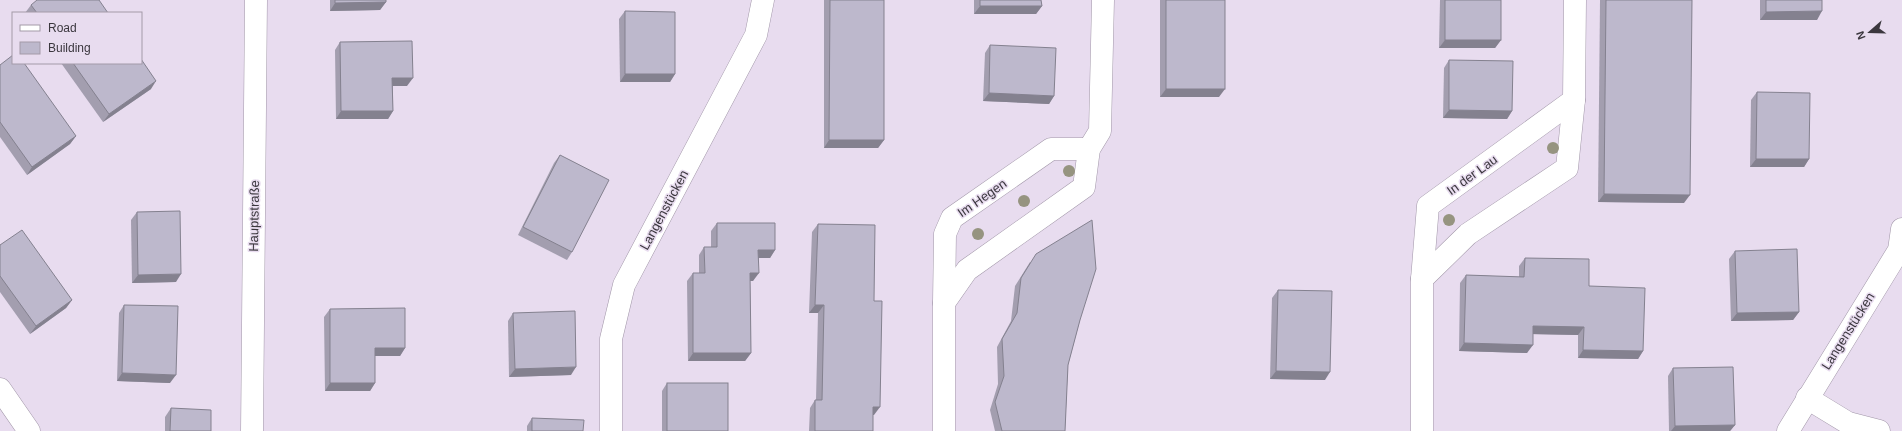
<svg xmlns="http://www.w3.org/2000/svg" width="1902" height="431" font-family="Helvetica,sans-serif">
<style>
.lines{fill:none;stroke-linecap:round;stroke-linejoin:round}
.minor-casing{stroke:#a196a8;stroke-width:23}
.minor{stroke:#fff;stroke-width:22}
.tree{fill:#969480}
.wall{fill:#a39eaf}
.shaded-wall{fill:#84818f}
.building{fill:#bdb8cc;stroke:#84818f}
.labels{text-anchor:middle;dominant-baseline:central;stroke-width:3;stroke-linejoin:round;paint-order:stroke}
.street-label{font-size:13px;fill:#3b373e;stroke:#e8dcef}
</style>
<rect width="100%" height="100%" fill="#e8dcef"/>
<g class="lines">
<g class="minor-casing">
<g id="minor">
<polyline points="1422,279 1428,206 1574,100"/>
<polyline points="944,303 945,234 952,218 1051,149 1089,149"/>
<polyline points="0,389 29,431"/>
<polyline points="1807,398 1848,423 1879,431"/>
<polyline points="252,431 256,0"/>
<polyline points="611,431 611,339 624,285 756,35 763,0"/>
<polyline points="944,431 944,303 967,270 1084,187 1089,149 1100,131 1103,0"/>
<polyline points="1422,431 1422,279 1468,234 1567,168 1574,100 1575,0"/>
<polyline points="1788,431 1899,250 1902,229"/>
</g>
</g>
<use href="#minor" class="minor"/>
</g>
<g class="tree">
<circle cx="1553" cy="148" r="6"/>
<circle cx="1069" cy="171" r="6"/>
<circle cx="1024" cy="201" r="6"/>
<circle cx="1449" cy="220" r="6"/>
<circle cx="978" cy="234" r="6"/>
</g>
<g class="wall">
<polygon points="330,0 386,0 386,2 380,10 330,11"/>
<polygon points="824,0 884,0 884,140 878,148 824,148"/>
<polygon points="974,0 1041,0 1042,6 1036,14 974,14"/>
<polygon points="1160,0 1225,0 1219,97 1160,97"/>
<polygon points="1440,0 1501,0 1501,40 1495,48 1439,48"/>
<polygon points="1600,0 1692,0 1684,203 1598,202"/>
<polygon points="1760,0 1822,0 1817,20 1760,20"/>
<polygon points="31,5 108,13 25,13"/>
<polygon points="625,11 675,74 670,82 620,82 619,19"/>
<polygon points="340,42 407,86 393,86 393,111 388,119 336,119 335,50"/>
<polygon points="990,45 1054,96 1049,104 983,101 985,53"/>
<polygon points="1449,60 1512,111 1507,119 1443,118 1444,68"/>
<polygon points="61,63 141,63 151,89 103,122"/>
<polygon points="0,65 76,136 70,144 27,175 0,137"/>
<polygon points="1757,92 1809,159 1804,167 1750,167 1751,100"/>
<polygon points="560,155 572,252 567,260 518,235 554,163"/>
<polygon points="137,212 176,282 132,283 131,220"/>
<polygon points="717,223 775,250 770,258 759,258 753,281 750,281 751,353 745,361 688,361 687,281 693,273 699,273 699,255 704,247 711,247 711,231"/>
<polygon points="818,224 874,301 874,415 873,415 873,431 809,431 810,408 815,400 816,400 818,313 809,313 812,232"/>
<polygon points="0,245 72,300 66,308 30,334 0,292"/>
<polygon points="1735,251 1799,312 1793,320 1731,321 1729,259"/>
<polygon points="1525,258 1589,286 1643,351 1638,359 1578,358 1578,335 1533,334 1527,353 1459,351 1460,283 1466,275 1519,277 1519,266"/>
<polygon points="1030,262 1080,320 1068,365 1065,431 995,431 990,410 998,384 997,347 1011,321 1015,286"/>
<polygon points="1278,290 1325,380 1270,379 1272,298"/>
<polygon points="124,305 170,383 117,381 119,313"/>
<polygon points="330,309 405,348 400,356 375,356 375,383 370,391 325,391 324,317"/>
<polygon points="513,313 571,375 509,377 508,321"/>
<polygon points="1673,368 1735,425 1730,431 1669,431 1668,376"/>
<polygon points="667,383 728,431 662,431 662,391"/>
<polygon points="171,408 211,431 165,431 165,417"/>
<polygon points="532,418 583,431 527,431 527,426"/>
</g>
<g class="shaded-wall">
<polygon points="386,2 380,10 330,11 335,3"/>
<polygon points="980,6 1042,6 1036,14 974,14"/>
<polygon points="1822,11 1817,20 1760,20 1766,12"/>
<polygon points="1445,40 1501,40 1495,48 1439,48"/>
<polygon points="625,74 675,74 670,82 620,82"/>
<polygon points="392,78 413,78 407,86 387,86"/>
<polygon points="156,81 151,89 103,122 109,114"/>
<polygon points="1166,89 1225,89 1219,97 1160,97"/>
<polygon points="989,93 1054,96 1049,104 983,101"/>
<polygon points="1449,110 1512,111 1507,119 1443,118"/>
<polygon points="341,111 393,111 388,119 336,119"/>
<polygon points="76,136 70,144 27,175 32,167"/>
<polygon points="829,140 884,140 878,148 824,148"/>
<polygon points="1756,159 1809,159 1804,167 1750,167"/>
<polygon points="1604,194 1690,195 1684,203 1598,202"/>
<polygon points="758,250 775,250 770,258 753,258"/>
<polygon points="750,273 759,273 753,281 745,281"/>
<polygon points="181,274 176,282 132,283 138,275"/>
<polygon points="72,300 66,308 30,334 36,326"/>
<polygon points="815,305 824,305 818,313 809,313"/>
<polygon points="1799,312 1793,320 1731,321 1737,313"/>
<polygon points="1533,326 1584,327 1578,335 1528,334"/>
<polygon points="1464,343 1533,345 1527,353 1459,351"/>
<polygon points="375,348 405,348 400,356 370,356"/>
<polygon points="1583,350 1643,351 1638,359 1578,358"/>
<polygon points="693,353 751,353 745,361 688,361"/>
<polygon points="576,367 571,375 509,377 515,369"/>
<polygon points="1276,371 1330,372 1325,380 1270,379"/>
<polygon points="122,373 176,375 170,383 117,381"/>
<polygon points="330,383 375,383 370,391 325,391"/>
<polygon points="873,407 880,407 874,415 868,415"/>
<polygon points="1735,425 1730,431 1671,431 1675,426"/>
</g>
<g class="building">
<polygon points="37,0 99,0 108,13 37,13 31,5"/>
<polygon points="335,0 386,0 386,2 335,3"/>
<polygon points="830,0 884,0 884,140 829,140"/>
<polygon points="980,0 1041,0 1042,6 980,6"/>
<rect x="1166" y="0" width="59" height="89"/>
<rect x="1445" y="0" width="56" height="40"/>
<polygon points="1606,0 1692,0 1690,195 1604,194"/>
<polygon points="1766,0 1822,0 1822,11 1766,12"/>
<polygon points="625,11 675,12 675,74 625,74"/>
<polygon points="412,41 413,78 392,78 393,111 341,111 340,42"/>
<polygon points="990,45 1056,48 1054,96 989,93"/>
<polygon points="13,55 13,63 24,63 76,136 32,167 0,122 0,65"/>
<polygon points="141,59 156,81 109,114 73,63 141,63"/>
<polygon points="1449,60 1513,61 1512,111 1449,110"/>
<polygon points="1757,92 1810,93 1809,159 1756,159"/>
<polygon points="560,155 609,180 572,252 523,227"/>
<polygon points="180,211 181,274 138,275 137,212"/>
<polygon points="1092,220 1096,269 1080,320 1068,365 1065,431 1002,431 995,402 1004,376 1002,339 1017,313 1021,278 1036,254"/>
<polygon points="717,223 775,223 775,250 758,250 759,273 750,273 751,353 693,353 693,273 705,273 704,247 717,247"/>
<polygon points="818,224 875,225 874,301 882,301 880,407 873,407 873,431 815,431 815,400 822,400 824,305 815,305"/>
<polygon points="22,230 72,300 36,326 0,276 0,245"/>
<polygon points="1797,249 1799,312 1737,313 1735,251"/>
<polygon points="1525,258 1589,259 1589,286 1645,288 1643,351 1583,350 1584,327 1533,326 1533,345 1464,343 1466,275 1524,277"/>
<polygon points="1278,290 1332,291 1330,372 1276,371"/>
<polygon points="124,305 178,306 176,375 122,373"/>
<polygon points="405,308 405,348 375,348 375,383 330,383 330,309"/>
<polygon points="575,311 576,367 515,369 513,313"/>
<polygon points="1733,367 1735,425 1675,426 1673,368"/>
<rect x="667" y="383" width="61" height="48"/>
<polygon points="171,408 211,410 211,431 170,431"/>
<polygon points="532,418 584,420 583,431 532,431"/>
</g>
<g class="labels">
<g class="street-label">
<text transform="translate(1472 175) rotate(-36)">In der Lau</text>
<text transform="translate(982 198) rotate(-35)">Im Hegen</text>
<text transform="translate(664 210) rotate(-62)">Langenstücken</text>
<text transform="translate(254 216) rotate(-89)">Hauptstraße</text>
<text transform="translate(1848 331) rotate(-58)">Langenstücken</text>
</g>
</g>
<rect x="12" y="12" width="130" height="52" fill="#e8dcef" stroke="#a39aa8"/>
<rect x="20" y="25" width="20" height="6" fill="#ffffff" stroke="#a39aa8"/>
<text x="48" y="32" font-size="12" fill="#3b373e">Road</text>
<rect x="20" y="42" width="20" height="12" fill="#bdb8cc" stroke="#a39aa8"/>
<text x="48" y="52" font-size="12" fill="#3b373e">Building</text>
<g transform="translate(1870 32) rotate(250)" stroke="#e8dcef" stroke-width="3" paint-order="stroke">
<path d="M0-3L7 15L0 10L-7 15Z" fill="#3b373e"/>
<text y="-6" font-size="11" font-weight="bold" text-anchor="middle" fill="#3b373e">N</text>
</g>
</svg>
